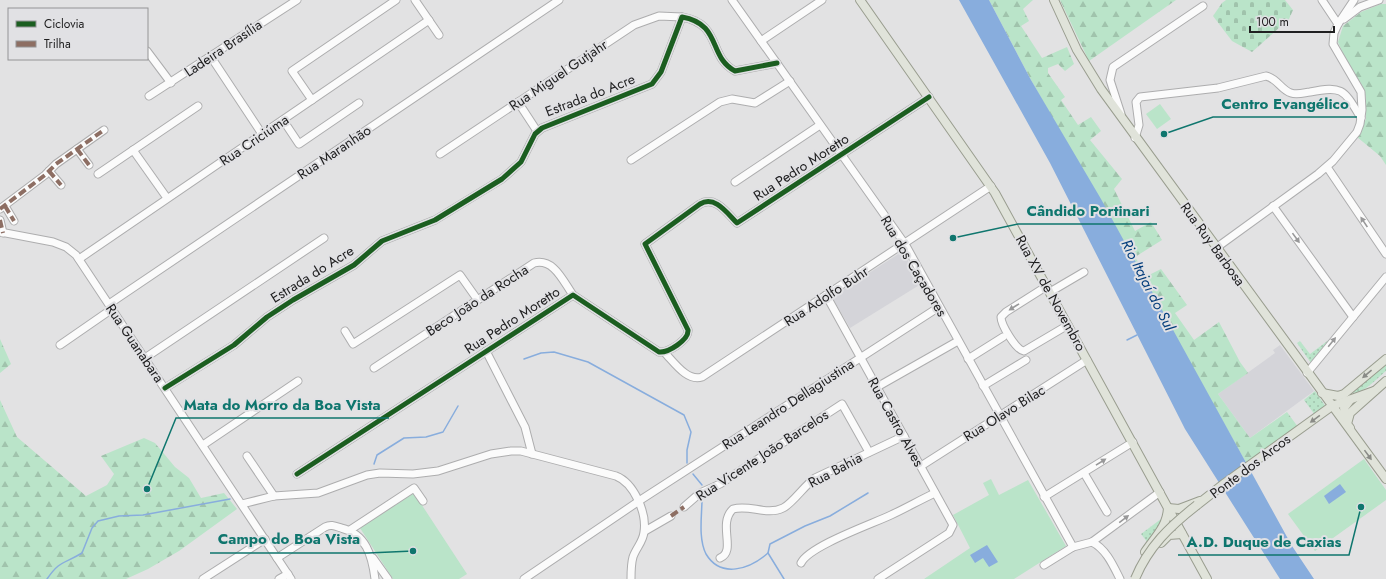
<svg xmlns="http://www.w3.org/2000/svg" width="1386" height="579" font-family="Jost,sans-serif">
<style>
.built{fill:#d4d4d9}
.grass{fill:url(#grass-dots)}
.forest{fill:url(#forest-firs)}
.cemetery{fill:url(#cemetery-stones)}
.green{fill:#bae4c9}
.water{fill:#88addd}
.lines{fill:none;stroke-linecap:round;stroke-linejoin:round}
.stream{stroke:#88addd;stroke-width:1.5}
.minor-casing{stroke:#adadae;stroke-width:9}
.major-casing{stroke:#999d8f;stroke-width:10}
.minor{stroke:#fbfbfb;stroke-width:7}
.major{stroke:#e0e3da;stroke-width:8}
.major-bridge-casing{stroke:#999d8f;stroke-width:10;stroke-linecap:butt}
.major-bridge{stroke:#e0e3da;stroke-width:8}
.quiet{stroke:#8d6e63;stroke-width:4;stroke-dasharray:8 4;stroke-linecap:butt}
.cycleway-casing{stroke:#e1e1e4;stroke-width:8}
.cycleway{stroke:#1b5e20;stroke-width:5}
.oneway{fill:#989899}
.oneway2{fill:#8a8b87}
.labels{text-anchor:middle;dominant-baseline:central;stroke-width:4;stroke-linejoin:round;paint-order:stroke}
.street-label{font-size:14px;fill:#202021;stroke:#e1e1e4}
.water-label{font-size:15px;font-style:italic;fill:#053e7c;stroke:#e1e1e4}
.leader{fill:none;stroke:#0f766e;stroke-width:1.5}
.callout-dot{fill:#0f766e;stroke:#e1e1e4;stroke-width:1.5}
.callout-label{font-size:15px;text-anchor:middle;font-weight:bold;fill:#0f766e;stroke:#e1e1e4;stroke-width:4;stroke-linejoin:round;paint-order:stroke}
</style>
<defs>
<pattern id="grass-dots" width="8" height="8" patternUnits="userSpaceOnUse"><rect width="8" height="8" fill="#bae4c9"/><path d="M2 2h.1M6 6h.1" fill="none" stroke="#a0c3ac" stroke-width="1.8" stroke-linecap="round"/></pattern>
<pattern id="forest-firs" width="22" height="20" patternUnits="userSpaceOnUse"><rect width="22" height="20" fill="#bae4c9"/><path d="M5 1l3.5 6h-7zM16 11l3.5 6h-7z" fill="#a0c3ac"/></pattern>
<pattern id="cemetery-stones" width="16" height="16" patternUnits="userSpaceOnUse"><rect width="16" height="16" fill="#bae4c9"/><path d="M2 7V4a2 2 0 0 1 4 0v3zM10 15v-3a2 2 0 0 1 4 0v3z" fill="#a0c3ac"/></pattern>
</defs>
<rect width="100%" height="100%" fill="#e2e2e3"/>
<g class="built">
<polygon points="903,251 921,284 850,328 832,297"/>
<polygon points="1280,345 1314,391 1250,438 1218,394 1275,353 1273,350"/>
</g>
<g class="grass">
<polygon points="1330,339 1331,341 1311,363 1297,343 1300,341 1310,354"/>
<path d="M 1386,361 L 1386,371 C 1376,379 1365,393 1351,393 L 1372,372 Z"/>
<polygon points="1315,391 1326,407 1315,415 1304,400"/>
<polygon points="1165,516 1148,543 1141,534"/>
</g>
<g class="forest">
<polygon points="989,0 1033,0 1023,9 1029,21 1021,26 1042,58 1067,47 1074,64 1065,71 1058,64 1048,68 1048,73 1065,97 1061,100 1078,125 1091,117 1101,131 1090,140 1122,179 1114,189 1135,231 1151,222 1162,240 1135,257 1147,276 1161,269 1187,305 1175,313 1194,340 1219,322 1240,362 1248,373 1218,394 1250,438 1287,412 1298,427 1248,466 1031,80"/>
<polygon points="1060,0 1176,0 1089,61"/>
<polygon points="1381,4 1386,4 1386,165 1380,156 1357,137 1366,119 1366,98 1362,85 1347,63 1338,42 1343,26 1361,12"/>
<polygon points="0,339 11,364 0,373"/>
<polygon points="0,400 17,437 86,496 107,485 114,474 101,456 144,438 155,443 175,467 189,478 201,498 224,493 237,509 179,551 148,569 126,579 0,579"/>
</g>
<polygon class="cemetery" points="1226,0 1285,0 1293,10 1289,19 1252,52 1232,41 1213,16 1222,3"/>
<g class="green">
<polygon points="1160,104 1171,119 1157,129 1146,114"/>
<polygon points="1364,459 1386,490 1386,500 1315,551 1288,514"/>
<polygon points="991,479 999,495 1028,480 1066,546 1014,579 924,579 970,548 953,515 989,495 983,483"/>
<polygon points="414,493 467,574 459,579 393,579 360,528"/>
</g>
<g class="water">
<polygon points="959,0 989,0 1031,80 1101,199 1292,546 1314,579 1280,579 1185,429 1050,163"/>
<polygon points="1340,484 1346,492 1329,504 1324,496"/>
<polygon points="987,545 998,562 989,567 983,558 975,563 970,555"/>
</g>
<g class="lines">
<g class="stream">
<polyline points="1127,340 1137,335"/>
<polyline points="524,359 541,353 554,352 588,362 684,415 691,432 687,450 687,463"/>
<polyline points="374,464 377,455 404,438 426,437 443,432 458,406"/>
<polyline points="693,474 702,485"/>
<path d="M 702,499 C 702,515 698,538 706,554 C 721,579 750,569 768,553"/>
<path d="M 47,579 C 60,560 64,564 82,553 L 92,528 L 98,521 L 119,516 L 143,515 L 230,499"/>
<polyline points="784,579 768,553 770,544 805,526 830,516 868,493"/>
</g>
<g class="minor-casing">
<g id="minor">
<polyline points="415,0 439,35"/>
<polyline points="732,0 905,244 1073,547"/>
<polyline points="1322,0 1338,24"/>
<polyline points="1344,19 1360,7 1379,0"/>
<polyline points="761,41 822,0"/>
<polyline points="147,51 171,83"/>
<polyline points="211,57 262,134"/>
<polyline points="149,96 297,0"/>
<polyline points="312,100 292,71 396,0"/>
<polyline points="518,102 537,131"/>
<polyline points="1121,114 1110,80 1113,67 1203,6"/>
<polyline points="283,120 299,144 359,103"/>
<path d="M 1135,138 L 1139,125 L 1136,102 L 1140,97 L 1218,88 L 1266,76 C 1277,78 1281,90 1291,93 C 1297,95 1303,93 1310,92 C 1343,85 1344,90 1361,118"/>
<polyline points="77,149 89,165"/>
<polyline points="133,150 167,198"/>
<polyline points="440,154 634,25 659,16 682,17"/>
<polyline points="631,160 720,102 732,99 755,103 790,81"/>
<polyline points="1327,167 1386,254"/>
<polyline points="49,171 61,185"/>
<polyline points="98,174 198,106"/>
<polyline points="735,182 820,125"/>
<polyline points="5,206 14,221"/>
<polyline points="1273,206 1353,317"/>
<polyline points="0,209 45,175 56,164 104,130"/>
<polyline points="0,220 3,233"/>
<polyline points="0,232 53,242 66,247 76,255 291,579"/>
<polyline points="1216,248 1318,174 1333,161 1357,132 1360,124 1362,110 1361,92 1333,44 1334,33 1338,24 1354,0"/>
<polyline points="79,259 429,20"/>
<path d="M 1047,286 L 1006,312 L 1001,317 C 1001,325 1016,350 1024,351 L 1068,325"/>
<polyline points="1050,292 1084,272"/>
<polyline points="826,295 953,525 949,533 878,579"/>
<polyline points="109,304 559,0"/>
<polyline points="345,331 353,344 460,275 477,299"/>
<polyline points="60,345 112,309"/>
<polyline points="486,351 525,427 532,454"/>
<path d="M 664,352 C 674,362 687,382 702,377 L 991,186"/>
<polyline points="145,358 324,238"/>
<polyline points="968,359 1003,337"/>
<path d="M 374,368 L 534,263 C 554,258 563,281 573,295"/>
<polyline points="1307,373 1386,277"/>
<polyline points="983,386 1026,360"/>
<polyline points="877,387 958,341"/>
<path d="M 165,388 L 234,345 L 267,317 L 293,300 L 354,265 L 382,241 L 435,220 L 502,179 L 521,162 L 535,134 L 542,128 L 652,84 L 661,72 L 682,17 C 722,24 708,57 735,71 L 777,63"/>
<polyline points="203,445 298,381"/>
<polyline points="247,456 274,496"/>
<polyline points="921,466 1087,360"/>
<polyline points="1084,473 1107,512"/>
<path d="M 297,474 L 573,295 L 659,352 C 668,353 689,340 688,330 L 645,244 L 700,204 C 715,195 727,213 737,223 L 929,97"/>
<polyline points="1044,497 1133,442"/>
<path d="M 242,504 L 274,496 L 318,493 L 367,475 L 380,473 L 413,474 L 438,471 L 491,454 L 511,451 L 521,451 L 616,476 C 634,483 647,513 644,532 C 643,542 636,548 633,557 C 631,564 631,572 631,579"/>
<polyline points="684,507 700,493 720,484 842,404 869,452"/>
<polyline points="350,530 414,488 423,501"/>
<polyline points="645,531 671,516"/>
<path d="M 1092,542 C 1106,549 1113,565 1120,579"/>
<path d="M 277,558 L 325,527 C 331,524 335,526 341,528 C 366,534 372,555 375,579"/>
<polyline points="373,558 388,579"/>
<path d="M 720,558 C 737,551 717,524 733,509 C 750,504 766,516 783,508 C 792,504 804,486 815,478 L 904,436"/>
<path d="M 801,563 C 809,546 872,524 891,515 C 906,508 920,500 935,493"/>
<polyline points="1044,565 1073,547 1092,542 1160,492"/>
<polyline points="203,579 265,539"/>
<polyline points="279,579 288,574"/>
<polyline points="524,579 642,499 939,307"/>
</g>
</g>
<g class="major-casing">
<g id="major">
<polyline points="860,0 995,193 1207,579"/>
<polyline points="1054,0 1077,50 1101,89 1386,479"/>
<polyline points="1322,393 1338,396 1344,394 1386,359"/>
<polyline points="1347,423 1344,408 1350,400"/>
<polyline points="1350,428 1347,424 1350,413 1386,381"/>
<polyline points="1197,505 1225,483 1332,406 1374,391"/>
<polyline points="1168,508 1179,509 1200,501"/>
<polyline points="1161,543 1169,535 1182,534"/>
<path d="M 1145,552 C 1155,537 1167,527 1168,508"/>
</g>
</g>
<use href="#minor" class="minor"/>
<use href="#major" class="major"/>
<g class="major-bridge-casing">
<path id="major-bridge" d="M 1135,579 C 1148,547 1170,526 1197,505"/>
</g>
<use href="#major-bridge" class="major-bridge"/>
<g class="quiet">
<polyline points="77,149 89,165"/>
<polyline points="49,171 61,185"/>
<polyline points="5,206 14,221"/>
<polyline points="0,209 45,175 56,164 104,130"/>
<polyline points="0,220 3,233"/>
<polyline points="671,516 684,507"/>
</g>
<g class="cycleway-casing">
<g id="cycleway">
<path d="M 165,388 L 234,345 L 267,317 L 293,300 L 354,265 L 382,241 L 435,220 L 502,179 L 521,162 L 535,134 L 542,128 L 652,84 L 661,72 L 682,17 C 722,24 708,57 735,71 L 777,63"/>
<path d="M 297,474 L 573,295 L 659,352 C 668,353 689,340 688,330 L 645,244 L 700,204 C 715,195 727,213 737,223 L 929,97"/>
</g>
</g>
<use href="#cycleway" class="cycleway"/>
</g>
<defs><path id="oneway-solid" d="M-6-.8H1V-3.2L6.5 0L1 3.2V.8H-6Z"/></defs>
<g class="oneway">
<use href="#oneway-solid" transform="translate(1364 222) rotate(-124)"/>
<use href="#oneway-solid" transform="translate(1296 238) rotate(54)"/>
<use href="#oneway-solid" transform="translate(1014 307) rotate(148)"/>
<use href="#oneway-solid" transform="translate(1332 342) rotate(-51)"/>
<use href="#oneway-solid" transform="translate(1101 462) rotate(-32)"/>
<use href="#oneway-solid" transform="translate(1124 519) rotate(-37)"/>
</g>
<g class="oneway2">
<use href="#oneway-solid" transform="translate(1367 374) rotate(140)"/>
<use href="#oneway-solid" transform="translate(1315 419) rotate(144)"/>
<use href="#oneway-solid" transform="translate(1368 455) rotate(54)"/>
</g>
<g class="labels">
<g class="street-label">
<text transform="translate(223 48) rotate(-34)">Ladeira Brasília</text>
<text transform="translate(558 75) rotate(-34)">Rua Miguel Gutjahr</text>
<text transform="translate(590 95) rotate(-21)">Estrada do Acre</text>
<text transform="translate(254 140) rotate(-34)">Rua Criciúma</text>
<text transform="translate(334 152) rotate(-34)">Rua Maranhão</text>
<text transform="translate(801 167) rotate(-33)">Rua Pedro Moretto</text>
<text transform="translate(1213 244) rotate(54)">Rua Ruy Barbosa</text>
<text transform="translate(914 266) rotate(59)">Rua dos Caçadores</text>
<text transform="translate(312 274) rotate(-32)">Estrada do Acre</text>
<text transform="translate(1051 293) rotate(61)">Rua XV de Novembro</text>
<text transform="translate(826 296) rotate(-33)">Rua Adolfo Buhr</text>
<text transform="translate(477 300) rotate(-33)">Beco João da Rocha</text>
<text transform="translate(512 320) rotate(-33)">Rua Pedro Moretto</text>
<text transform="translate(135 343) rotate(56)">Rua Guanabara</text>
<text transform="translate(788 404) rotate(-33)">Rua Leandro Dellagiustina</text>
<text transform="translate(1004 413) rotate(-32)">Rua Olavo Bilac</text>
<text transform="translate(896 422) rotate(61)">Rua Castro Alves</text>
<text transform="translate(762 455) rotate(-33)">Rua Vicente João Barcelos</text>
<text transform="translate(1250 466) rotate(-37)">Ponte dos Arcos</text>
<text transform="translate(835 470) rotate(-28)">Rua Bahia</text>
</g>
<g class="water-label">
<text transform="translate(1148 285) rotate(63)">Rio Itajaí do Sul</text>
</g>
</g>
<path class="leader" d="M1164 134L1213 117H1357M953 238L1018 224H1157M147 489L176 418H389M413 551L368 553H210M1361 507L1349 555H1178"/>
<g class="callout-dot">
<circle cx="1164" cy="134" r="4"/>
<circle cx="953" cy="238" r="4"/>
<circle cx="147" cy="489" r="4"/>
<circle cx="413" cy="551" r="4"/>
<circle cx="1361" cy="507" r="4"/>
</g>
<g class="callout-label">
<text x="1285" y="109">Centro Evangélico</text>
<text x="1088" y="216">Cândido Portinari</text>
<text x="282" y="410">Mata do Morro da Boa Vista</text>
<text x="289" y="544">Campo do Boa Vista</text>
<text x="1264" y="547">A.D. Duque de Caxias</text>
</g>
<rect x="8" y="8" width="140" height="52" fill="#e1e1e4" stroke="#949496"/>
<rect x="16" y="21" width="20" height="6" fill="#1b5e20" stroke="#949496"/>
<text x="44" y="28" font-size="12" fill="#202021">Ciclovia</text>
<rect x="16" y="41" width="20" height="6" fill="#8d6e63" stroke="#949496"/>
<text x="44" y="48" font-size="12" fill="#202021">Trilha</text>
<path d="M1250 26v6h84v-6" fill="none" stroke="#202021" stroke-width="2"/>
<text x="1256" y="26" font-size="12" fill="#202021" stroke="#e1e1e4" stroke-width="3" paint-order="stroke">100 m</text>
</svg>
